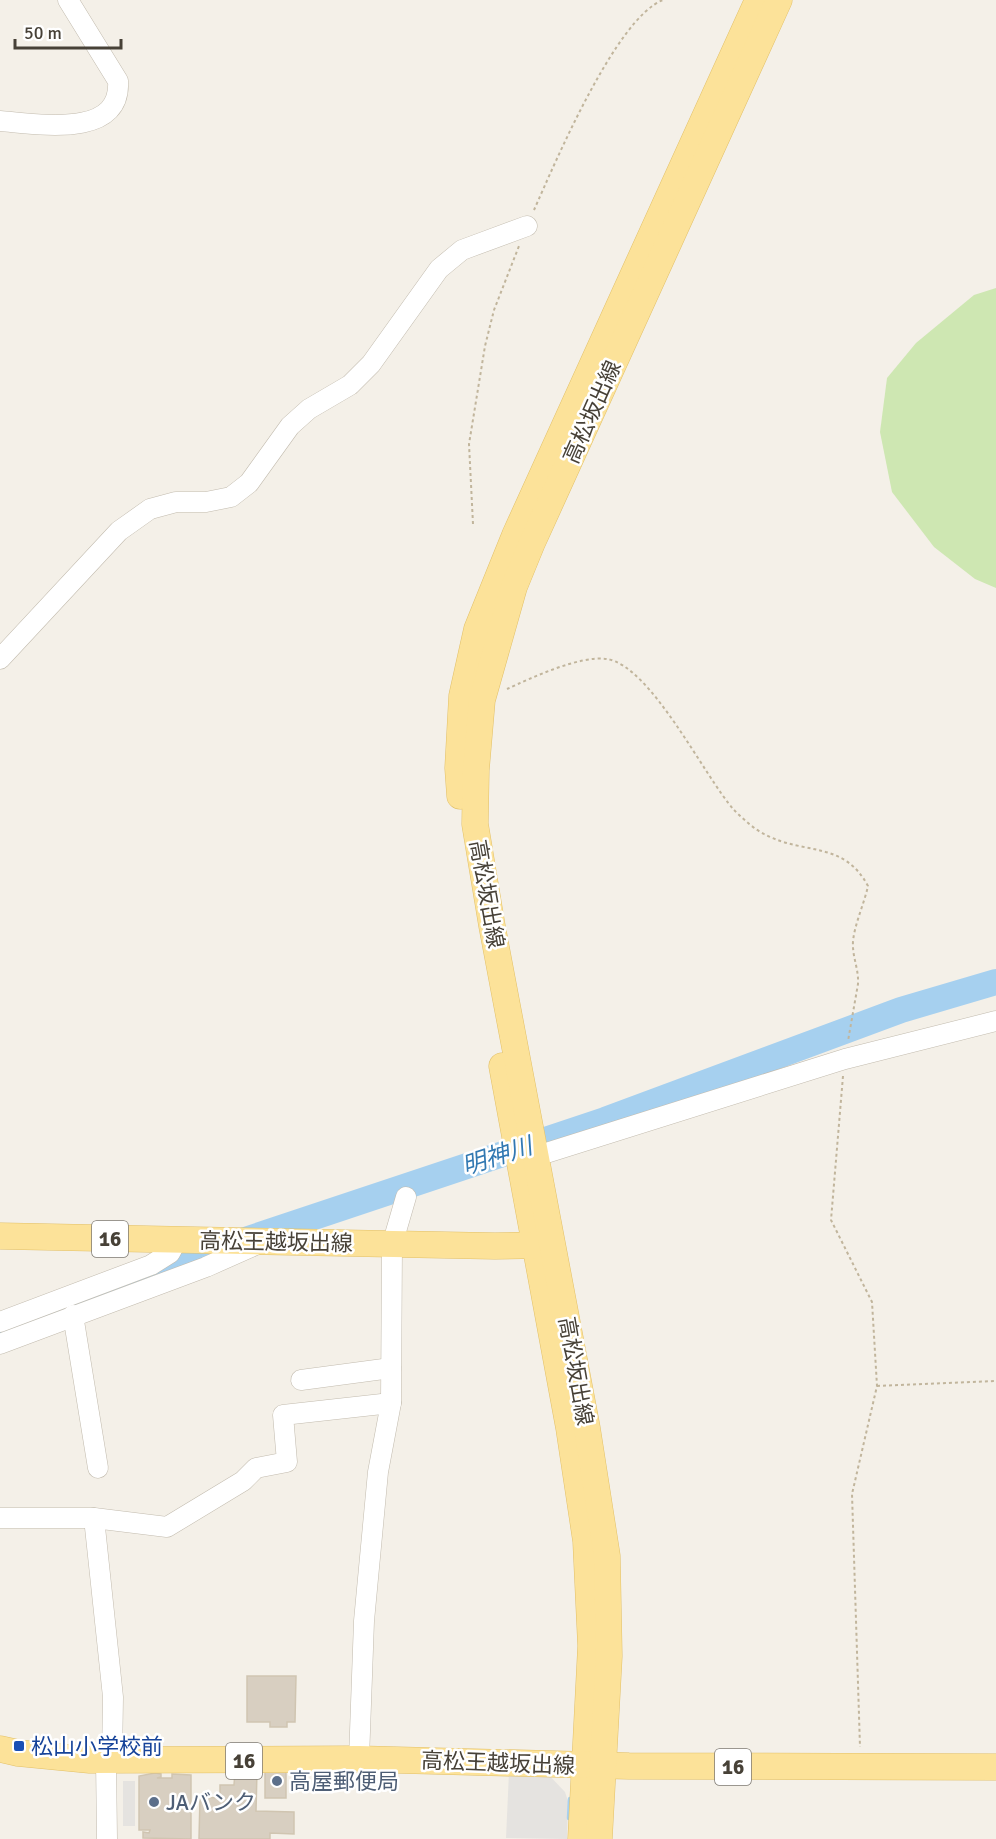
<svg xmlns="http://www.w3.org/2000/svg" width="996" height="1839" font-family="Signika,'Noto Sans JP',sans-serif">
<style>
.green{fill:#cee7b2}
.parking{fill:#e5e3e0}
.lines{fill:none;stroke-linecap:round;stroke-linejoin:round}
.stream{stroke:#a6d0ef;stroke-width:4.5}
.river{stroke:#a6d0ef;stroke-width:26}
.building{fill:#d8cfc1;stroke:#d0c5b1;stroke-width:1.5}
.minor-casing{stroke:#c2bbae;stroke-width:21}
.major-casing{stroke:#e2c068;stroke-width:27}
.path{stroke:#c1b59c;stroke-width:2;stroke-dasharray:3 3;stroke-linecap:butt}
.minor{stroke:#fff;stroke-width:20}
.major{stroke:#fce299;stroke-width:26}
.transit-dot{fill:#1a4fb4;stroke:#fff;stroke-width:2}
.service-dot{fill:#5c6f8a;stroke:#fff;stroke-width:2}
.labels{text-anchor:middle;dominant-baseline:central;stroke-width:5;stroke-linejoin:round;paint-order:stroke}
.shield{fill:#fff;stroke:#7e7a73;stroke-width:1.5}
.shield-label{font-size:21px;font-weight:bold;fill:#474137}
.street-label{font-size:22px;fill:#474137;stroke:#fff}
.transit-label{font-size:22px;fill:#164399;stroke:#fff;text-anchor:start}
.service-label{font-size:22px;fill:#4e5e75;stroke:#fff;text-anchor:start}
.water-label{font-size:24px;font-style:italic;fill:#3279b2;stroke:#fff}
</style>
<rect width="100%" height="100%" fill="#f4f0e8"/>
<polygon class="green" points="996,288 996,588 975,579 934,547 892,492 880,432 887,378 916,343 974,295"/>
<g class="parking">
<polygon points="509,1772 547,1773 565,1792 568,1801 567,1839 506,1838"/>
<rect x="123" y="1781" width="12" height="45"/>
</g>
<g class="lines">
<polyline class="stream" points="569,1818 570,1799"/>
<polyline class="river" points="7,1332 191,1258 605,1120 901,1010 996,982"/>
</g>
<g class="building">
<polygon points="247,1676 296,1676 295,1722 287,1722 287,1727 270,1727 270,1722 247,1722"/>
<rect x="265" y="1769" width="21" height="29"/>
<polygon points="235,1771 257,1771 256,1811 294,1812 294,1834 270,1833 270,1839 199,1839 200,1797 220,1798 220,1785 234,1785"/>
<polygon points="155,1773 161,1774 161,1777 157,1778 172,1778 172,1774 191,1775 191,1839 143,1838 143,1832 149,1833 150,1830 139,1830 139,1776"/>
</g>
<g class="lines">
<g class="minor-casing">
<g id="minor">
<path d="M 0,121 C 38,124 122,139 118,81 L 68,0"/>
<polyline points="0,659 119,531 150,509 176,502 206,502 231,497 249,483 290,426 309,409 350,385 371,364 439,269 462,250 527,226"/>
<polyline points="524,1160 845,1059 996,1021"/>
<polyline points="73,1315 98,1468"/>
<polyline points="0,1322 151,1265 170,1253 177,1240"/>
<polyline points="0,1344 206,1267 260,1243"/>
<polyline points="301,1380 391,1368"/>
<polyline points="0,1518 94,1518 113,1697 112,1760"/>
<polyline points="94,1518 167,1527 243,1481 256,1468 287,1462 283,1415 391,1403"/>
<polyline points="359,1759 364,1621 378,1472 391,1403 392,1245 406,1197"/>
<polyline points="106,1760 107,1839"/>
</g>
</g>
<g class="major-casing">
<g id="major">
<polyline points="460,796 458,768 462,696 477,629 515,535 758,0"/>
<polyline points="502,1066 569,1428 586,1541 591,1646 581,1839"/>
<polyline points="0,1236 495,1246 549,1245"/>
<polyline points="0,1749 18,1753 90,1760 359,1759 629,1766 996,1767"/>
<polyline points="599,1839 609,1656 607,1556 587,1428 492,926 475,824 476,770 482,700 514,587 532,543 779,0"/>
</g>
</g>
<g class="path">
<path d="M 534,210 C 555,163 616,18 663,0"/>
<polyline points="473,524 469,444 485,346 494,310 519,246"/>
<path d="M 507,689 C 531,678 580,655 607,659 C 651,666 704,776 734,810 C 743,819 755,830 766,835 C 805,855 844,841 868,886 C 864,904 855,923 853,941 C 852,957 859,969 858,984 L 848,1041"/>
<polyline points="843,1076 831,1220 872,1302 877,1386 852,1494 860,1747"/>
<polyline points="877,1386 996,1381"/>
</g>
<use href="#minor" class="minor"/>
<use href="#major" class="major"/>
</g>
<rect class="transit-dot" x="13" y="1740" width="12" height="12" rx="3"/>
<g class="service-dot">
<circle cx="277" cy="1781" r="6"/>
<circle cx="154" cy="1802" r="6"/>
</g>
<g class="labels">
<g class="shield">
<rect x="92" y="1221" width="36" height="36" rx="4.5"/>
<rect x="226" y="1743" width="36" height="36" rx="4.5"/>
<rect x="715" y="1749" width="36" height="36" rx="4.5"/>
</g>
<g class="shield-label">
<text x="110" y="1239">16</text>
<text x="244" y="1761">16</text>
<text x="733" y="1767">16</text>
</g>
<g class="street-label">
<text transform="translate(592 412) rotate(-66)">高松坂出線</text>
<text transform="translate(487 894) rotate(80)">高松坂出線</text>
<text transform="translate(276 1242) rotate(1)">高松王越坂出線</text>
<text transform="translate(576 1371) rotate(80)">高松坂出線</text>
<text transform="translate(498 1763) rotate(2)">高松王越坂出線</text>
</g>
<g class="transit-label">
<text x="31" y="1746">松山小学校前</text>
</g>
<g class="service-label">
<text x="289" y="1781">高屋郵便局</text>
<text x="166" y="1802">JAバンク</text>
</g>
<g class="water-label">
<text transform="translate(497 1156) rotate(-18)">明神川</text>
</g>
</g>
<path d="M15 39v9h106v-9" fill="none" stroke="#474137" stroke-width="3"/>
<text x="24" y="39" font-size="18" fill="#474137" stroke="#ffffff" stroke-width="4.5" paint-order="stroke">50 m</text>
</svg>
